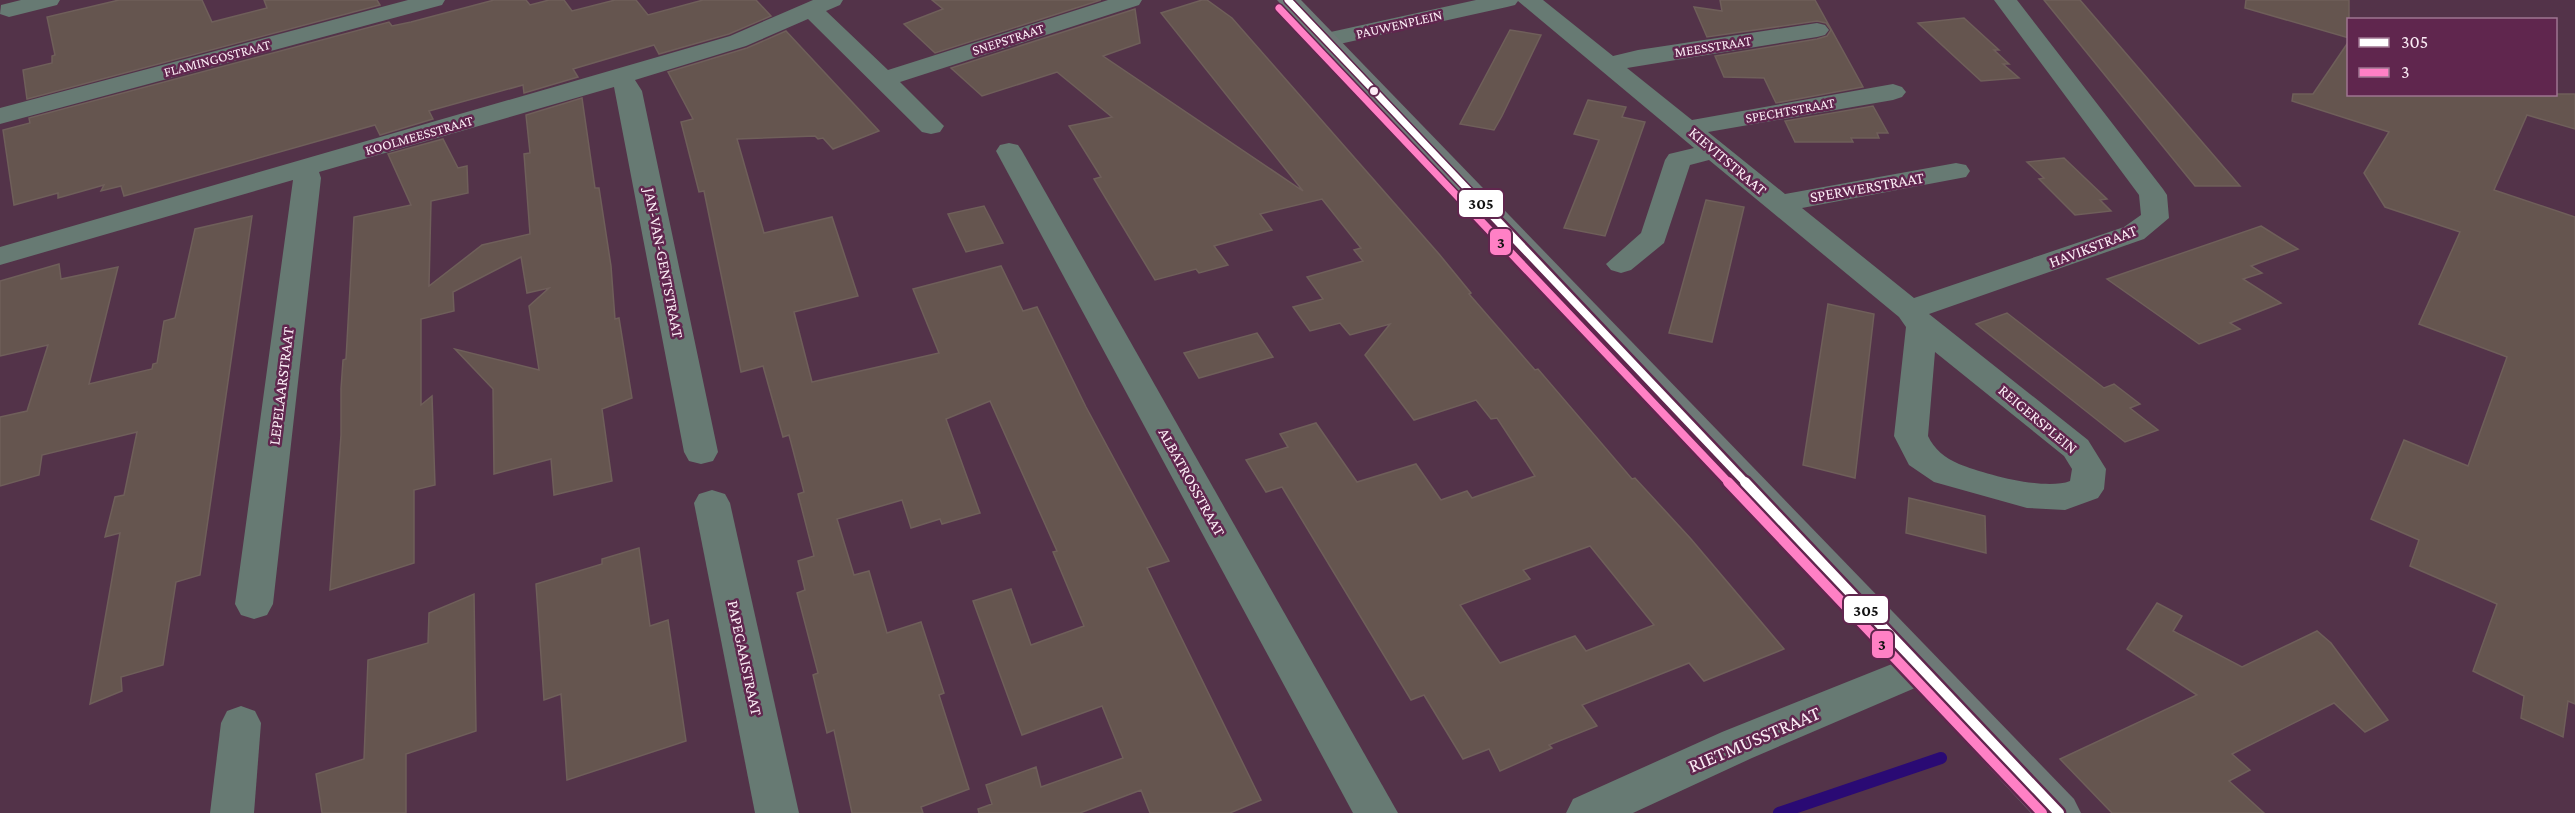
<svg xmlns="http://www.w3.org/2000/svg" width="2575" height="813" font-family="'Crimson Pro',serif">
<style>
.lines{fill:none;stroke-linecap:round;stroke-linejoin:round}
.stream{stroke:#2a0a74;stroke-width:12}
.building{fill:#65554f;stroke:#6f5f5a;stroke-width:1.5;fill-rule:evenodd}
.minor{fill:#677a73;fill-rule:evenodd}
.major{fill:#6e7977;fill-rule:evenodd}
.bus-1-far2-casing{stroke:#60264e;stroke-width:10}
.bus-1-far1-casing{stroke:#60264e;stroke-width:13}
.bus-1-casing{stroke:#60264e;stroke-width:15}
.bus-2-far2-casing{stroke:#60264e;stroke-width:10}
.bus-2-far1-casing{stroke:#60264e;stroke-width:13}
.bus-2-casing{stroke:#60264e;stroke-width:15}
.bus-1-far2{stroke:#fff;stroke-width:7}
.bus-1-far1{stroke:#fff;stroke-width:8}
.bus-1{stroke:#fff;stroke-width:10}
.bus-2-far2{stroke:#ff80c5;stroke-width:7}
.bus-2-far1{stroke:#ff80c5;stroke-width:8}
.bus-2{stroke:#ff80c5;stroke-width:10}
.bus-dot{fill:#fbecf5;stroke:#60264e;stroke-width:2}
.labels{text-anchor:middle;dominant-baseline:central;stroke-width:5;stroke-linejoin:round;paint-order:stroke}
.far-street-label{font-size:14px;fill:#fbecf5;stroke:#60264e}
.street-label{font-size:16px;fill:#fbecf5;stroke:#60264e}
.near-street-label{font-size:20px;fill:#fbecf5;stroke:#60264e}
.line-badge{stroke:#60264e;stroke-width:2}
.pale-badge-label{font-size:16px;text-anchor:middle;font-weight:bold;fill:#111}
</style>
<rect width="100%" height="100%" fill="#533349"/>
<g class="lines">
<polyline class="stream" points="1779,813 1941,758"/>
</g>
<g class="building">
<polygon points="119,0 202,0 212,22 267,8 264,0 377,0 380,5 27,99 23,70 52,63 52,56 55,55 47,17"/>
<polygon points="494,0 526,0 530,5 549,0 564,0 572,11 615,0 636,0 648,15 703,0 756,0 771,16 729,34 659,54 654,45 573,69 578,77 524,93 523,85 429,111 433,119 380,135 375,125 124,196 121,186 101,191 104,185 58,198 58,193 14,205 3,130 30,123 29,118 389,22 392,26 411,22"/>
<polygon points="932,0 1101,0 935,53 904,24 943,9"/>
<path d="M 1202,0 L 1207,0 L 1232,18 L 1439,254 L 1471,293 L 1469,294 L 1535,370 L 1538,369 L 1632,479 L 1635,478 L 1691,539 L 1784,649 L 1704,681 L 1689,663 L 1582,705 L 1597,726 L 1549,745 L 1552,748 L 1500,771 L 1489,749 L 1463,759 L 1424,695 L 1411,700 L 1282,487 L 1266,492 L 1246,460 L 1288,447 L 1280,434 L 1316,423 L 1357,482 L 1416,464 L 1441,500 L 1467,491 L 1472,498 L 1535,476 L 1497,418 L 1491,419 L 1476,400 L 1414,420 L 1365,355 L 1390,324 L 1350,335 L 1340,323 L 1310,331 L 1293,307 L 1323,299 L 1307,277 L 1363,261 L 1354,250 L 1361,248 L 1322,199 L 1260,214 L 1272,230 L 1214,246 L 1228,265 L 1199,273 L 1196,269 L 1155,280 L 1094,179 L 1101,177 L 1069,126 L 1112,117 L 1057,72 L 982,96 L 951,68 L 1135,9 L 1140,43 L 1103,56 L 1303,191 L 1161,13 ZM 1590,546 L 1654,625 L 1586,651 L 1575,636 L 1500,663 L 1460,605 L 1530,579 L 1523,570 Z"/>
<polygon points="1720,0 1815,0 1863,87 1776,103 1764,78 1724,77 1715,56 1817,39 1827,36 1831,30 1826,23 1817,21 1707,37 1694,7 1722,11"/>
<polygon points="2044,0 2080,0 2240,186 2195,186"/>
<polygon points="2246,0 2349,0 2349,38 2245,8"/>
<polygon points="1964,18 1999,50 1994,50 2009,64 2003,64 2019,78 1981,81 1918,23"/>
<polygon points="1510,30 1541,35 1502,116 1494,130 1460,124"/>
<polygon points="786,31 879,131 833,149 823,138 818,139 815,136 737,139 764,233 832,217 858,296 794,312 812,382 939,353 913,289 1001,266 1023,311 1037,307 1086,407 1169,561 1147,568 1261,800 1230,813 1150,813 1141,790 1080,813 979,813 978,809 992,804 986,785 1036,767 1041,787 1123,758 1102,706 1022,735 973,601 1011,589 1031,645 1084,626 1053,552 1057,551 990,401 946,419 980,513 942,524 940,519 911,528 902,500 837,519 854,575 869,571 887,633 921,622 944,693 939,695 969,789 921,807 923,813 852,813 834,730 827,733 813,675 818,673 797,593 805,590 798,561 814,556 798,494 804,492 789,435 783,437 763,366 741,372 704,191 699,192 681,122 693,119 668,72 747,48"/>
<polygon points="2349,41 2349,94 2575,94 2575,129 2527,115 2494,190 2575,217 2575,704 2568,701 2563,737 2521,718 2524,696 2473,671 2497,604 2410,566 2419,540 2371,519 2404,440 2468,466 2507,357 2419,324 2460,232 2385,207 2364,173 2389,132 2292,101 2293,94 2313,94"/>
<polygon points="582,98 595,188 599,188 611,266 615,319 619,318 632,398 602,409 612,481 554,495 551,459 494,474 493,389 455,349 539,370 529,306 549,288 527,293 521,257 453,292 454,311 421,319 421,405 432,396 435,485 414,490 414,563 330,590 341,435 341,389 343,360 346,359 354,217 411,205 388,154 443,139 458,168 467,166 468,193 431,201 429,286 482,245 530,234 524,154 530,153 526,115"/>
<polygon points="1588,100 1626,107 1622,117 1645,122 1605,236 1564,228 1599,140 1574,134"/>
<polygon points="1873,106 1888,133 1877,133 1879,138 1851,138 1853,142 1795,142 1785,121"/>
<polygon points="2064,158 2107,199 2100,200 2111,211 2075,215 2039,179 2044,178 2027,162"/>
<polygon points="1706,200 1744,207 1712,342 1669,333"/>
<polygon points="984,206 1003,243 966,252 948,214"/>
<polygon points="252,216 200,575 176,582 163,665 121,677 122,691 90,704 120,533 105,537 115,497 124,495 137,432 42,455 39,475 0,486 0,417 27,411 48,345 0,356 0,281 59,264 61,279 118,267 89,384 152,369 153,364 157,363 164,321 175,318 195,229"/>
<polygon points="2261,226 2298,249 2251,266 2262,273 2243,279 2281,303 2230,323 2240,329 2199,344 2107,279"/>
<polygon points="1828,304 1874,314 1855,478 1803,465"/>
<polygon points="2007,313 2104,388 2114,384 2140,404 2130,408 2158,430 2125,442 1976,324"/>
<polygon points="1257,333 1273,357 1199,378 1184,353"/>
<polygon points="1909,498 1985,516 1986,553 1906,533"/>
<polygon points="639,548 650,626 668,620 686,741 567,780 561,694 544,700 536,584 602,564 602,559"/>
<polygon points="474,594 476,731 406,754 406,813 322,813 316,774 364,759 368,660 428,643 429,613"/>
<polygon points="2157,603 2182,616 2173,631 2242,667 2317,631 2331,643 2388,720 2365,732 2334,703 2232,754 2250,770 2229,781 2264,813 2112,813 2060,759 2197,695 2127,649"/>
</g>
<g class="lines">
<g class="minor">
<polygon points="21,0 60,0 57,5 9,17 0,14 1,5"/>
<polygon points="408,0 445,0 442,5 0,124 0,108"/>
<polygon points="813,0 843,0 840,5 826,11 888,70 1108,0 1142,0 1139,5 900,82 944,126 940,132 931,134 922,132 808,19 746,46 635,80 642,91 718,452 713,461 701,464 689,461 684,452 614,87 319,172 321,178 273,604 267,615 254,619 241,615 235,604 293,180 0,265 0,247 730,36"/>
<path d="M 1476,0 L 1543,0 L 1613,56 L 1638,50 L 1817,23 L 1825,25 L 1829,30 L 1825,35 L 1817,37 L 1627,68 L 1692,120 L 1893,84 L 1902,87 L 1906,92 L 1902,97 L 1893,100 L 1708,132 L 1785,194 L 1956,163 L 1966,165 L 1970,171 L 1966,177 L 1802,208 L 1914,298 L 2124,227 L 2141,215 L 2139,195 L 1994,0 L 2017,0 L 2163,189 L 2167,195 L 2169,218 L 2144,239 L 1929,314 L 2088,440 L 2106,469 L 2104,489 L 2098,498 L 2065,510 L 2027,508 L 1934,482 L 1909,465 L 1894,436 L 1906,327 L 1899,317 L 1709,160 L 1690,165 L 1664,243 L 1631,270 L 1621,273 L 1611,270 L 1606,264 L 1641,233 L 1665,160 L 1669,154 L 1694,148 L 1518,1 L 1515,5 L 1507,7 L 1326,47 L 1318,45 L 1314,40 L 1318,35 L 1326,33 ZM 1935,352 L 2064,456 L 2072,469 L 2070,481 C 2045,491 1984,474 1959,464 C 1945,458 1934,449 1928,436 Z"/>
<polygon points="1009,143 1018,145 1022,151 1398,813 1353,813 996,151 1000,145"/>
<polygon points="712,490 725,494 730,503 799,813 755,813 694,503 699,494"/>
<polygon points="1922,652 1936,657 1942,668 1936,679 1752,758 1633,813 1566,813 1573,799 1722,732"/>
<polygon points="241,706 255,711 261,723 254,813 210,813 221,723 227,711"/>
</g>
<polygon class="major" points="1277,0 1301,0 2074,799 2081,813 2031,813"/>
<g class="bus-1-far2-casing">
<polyline id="bus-1-far2" points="1288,0 1493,216"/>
</g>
<g class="bus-1-far1-casing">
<polyline id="bus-1-far1" points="1492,215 1746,483"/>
</g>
<g class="bus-1-casing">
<polyline id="bus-1" points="1745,482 2059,813"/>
</g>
<g class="bus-2-far2-casing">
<polyline id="bus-2-far2" points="1279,8 1476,216"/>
</g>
<g class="bus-2-far1-casing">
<polyline id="bus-2-far1" points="1475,215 1729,483"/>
</g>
<g class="bus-2-casing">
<polyline id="bus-2" points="1728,482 2042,813"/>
</g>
<use href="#bus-1-far2" class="bus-1-far2"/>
<use href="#bus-1-far1" class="bus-1-far1"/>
<use href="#bus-1" class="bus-1"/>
<use href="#bus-2-far2" class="bus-2-far2"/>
<use href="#bus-2-far1" class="bus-2-far1"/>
<use href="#bus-2" class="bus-2"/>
</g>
<circle class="bus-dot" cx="1374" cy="91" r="5"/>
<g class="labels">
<g class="far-street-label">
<text transform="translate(1399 24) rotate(-13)">PAUWENPLEIN</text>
<text transform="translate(1008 39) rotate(-18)">SNEPSTRAAT</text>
<text transform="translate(1713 46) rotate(-9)">MEESSTRAAT</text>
<text transform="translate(217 58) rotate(-15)">FLAMINGOSTRAAT</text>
<text transform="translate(1790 110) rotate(-10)">SPECHTSTRAAT</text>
<text transform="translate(419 135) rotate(-16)">KOOLMEESSTRAAT</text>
</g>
<g class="street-label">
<text transform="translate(1728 161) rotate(40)">KIEVITSTRAAT</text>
<text transform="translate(1867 187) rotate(-10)">SPERWERSTRAAT</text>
<text transform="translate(2093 246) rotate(-21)">HAVIKSTRAAT</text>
<text transform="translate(664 263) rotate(79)">JAN-VAN-GENTSTRAAT</text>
<text transform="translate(281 386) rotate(-83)">LEPELAARSTRAAT</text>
<text transform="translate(2038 419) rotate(40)">REIGERSPLEIN</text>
<text transform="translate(1192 482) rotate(61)">ALBATROSSTRAAT</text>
<text transform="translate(745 658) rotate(78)">PAPEGAAISTRAAT</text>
</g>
<g class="near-street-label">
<text transform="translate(1754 739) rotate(-23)">RIETMUSSTRAAT</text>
</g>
</g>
<g class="line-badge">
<rect x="1458" y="189" width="46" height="29" rx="6" fill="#fff"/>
<rect x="1489" y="228" width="23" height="28" rx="6" fill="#ff80c5"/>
<rect x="1843" y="595" width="46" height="29" rx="6" fill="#fff"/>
<rect x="1871" y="630" width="23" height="29" rx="6" fill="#ff80c5"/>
</g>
<g class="pale-badge-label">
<text x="1481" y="209">305</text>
<text x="1501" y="248">3</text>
<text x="1866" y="616">305</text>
<text x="1882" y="650">3</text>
</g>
<rect x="2347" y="18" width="210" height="78" fill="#60264e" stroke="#9e7591" stroke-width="1.5"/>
<rect x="2359" y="38" width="30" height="9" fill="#ffffff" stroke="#9e7591" stroke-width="1.5"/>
<text x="2401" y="48" font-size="18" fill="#fbecf5">305</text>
<rect x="2359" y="68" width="30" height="9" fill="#ff80c5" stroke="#9e7591" stroke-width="1.5"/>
<text x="2401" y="78" font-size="18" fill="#fbecf5">3</text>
</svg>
